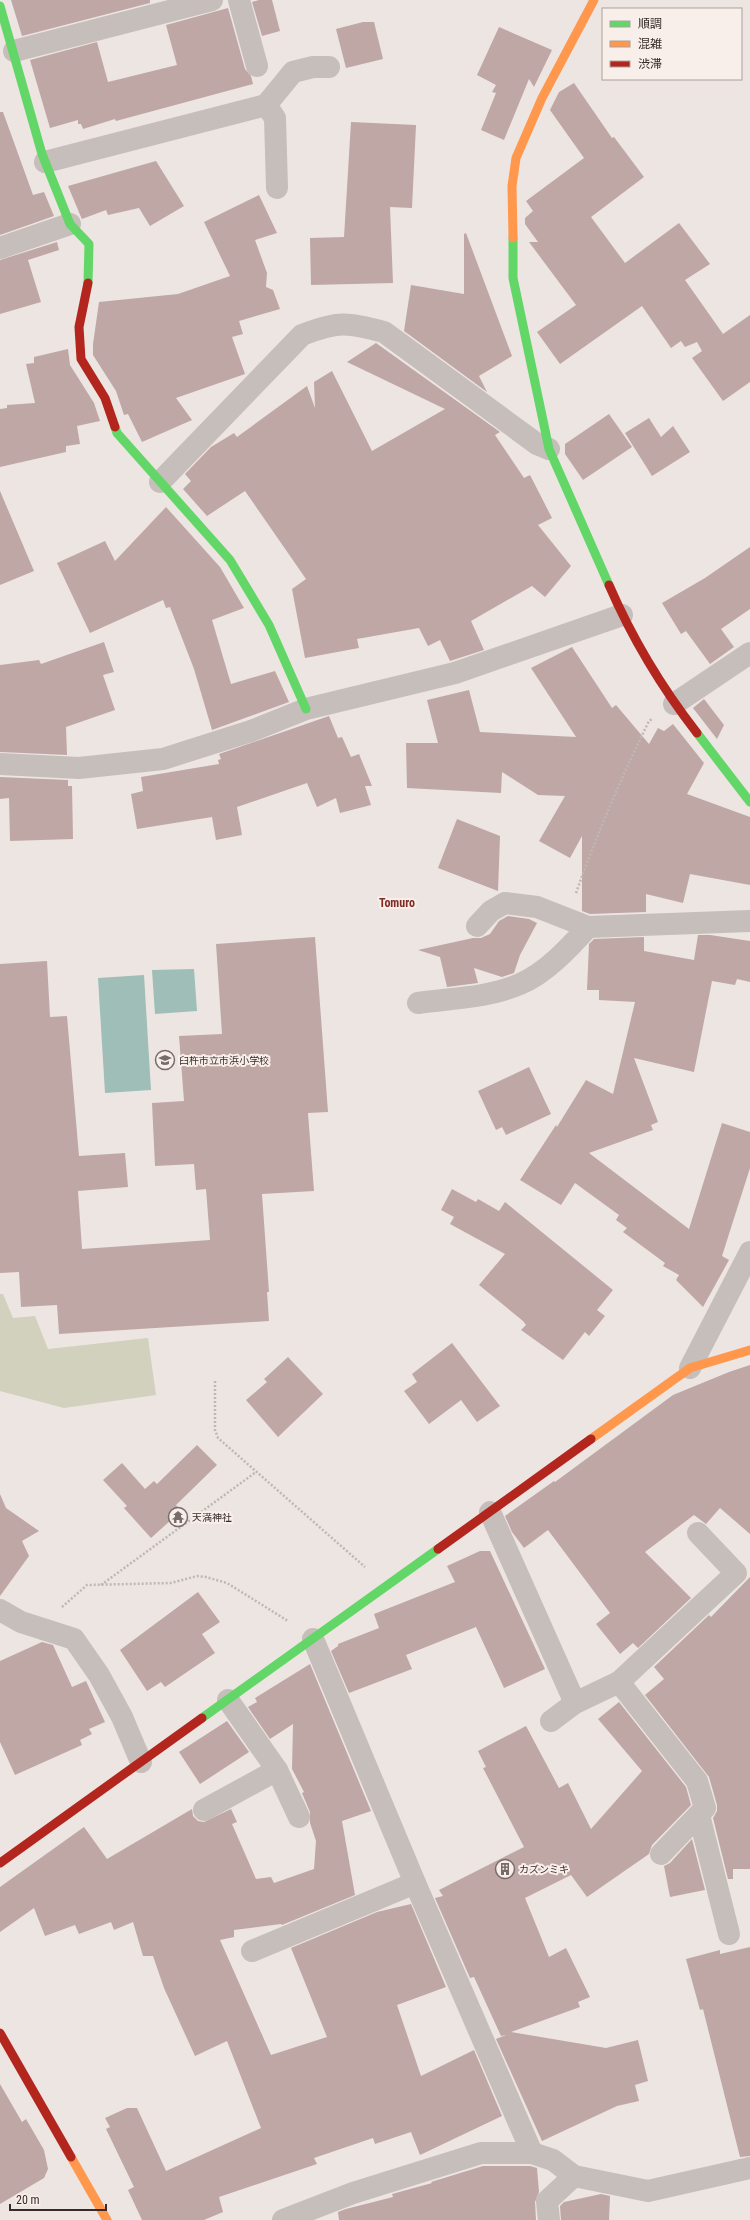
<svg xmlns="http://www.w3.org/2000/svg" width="750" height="2220" font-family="'Roboto Condensed','Noto Sans JP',sans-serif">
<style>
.green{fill:#d2d1bd}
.water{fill:#9fbeb8}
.building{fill:#bfa7a5}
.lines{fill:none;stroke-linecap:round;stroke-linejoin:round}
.path{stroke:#bfb7b4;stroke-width:2.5;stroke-dasharray:2 2;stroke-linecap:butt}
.street{stroke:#c6bebb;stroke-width:22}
.fast{stroke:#63d668;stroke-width:9}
.slow{stroke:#ff974d;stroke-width:9}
.jam{stroke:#b3261e;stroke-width:9}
.labels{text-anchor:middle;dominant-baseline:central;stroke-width:4;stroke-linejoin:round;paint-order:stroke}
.poi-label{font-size:10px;fill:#372b29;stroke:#f9efea;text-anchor:start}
.quarter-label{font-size:12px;font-weight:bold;fill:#812b27;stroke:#f9efea}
</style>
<rect width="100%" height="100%" fill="#ede5e2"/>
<polygon class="green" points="0,1294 3,1294 13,1318 35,1316 48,1349 148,1338 156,1395 64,1408 0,1391"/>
<g class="water">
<polygon points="194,969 197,1011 155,1014 152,970"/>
<polygon points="144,975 151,1090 105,1093 98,978"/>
</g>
<g class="building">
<polygon points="11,0 150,0 150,3 22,36"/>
<polygon points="259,0 272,0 280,31 262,36 252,2"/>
<polygon points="228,8 245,69 251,76 253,84 116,121 115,119 83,129 81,124 78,124 78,120 50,128 30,60 97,42 108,82 177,65 166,25"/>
<polygon points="363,22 374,22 383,59 346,68 336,29"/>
<polygon points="499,27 552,50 534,87 529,79 504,140 481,130 496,93 492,92 496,85 477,75"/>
<polygon points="574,83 612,138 614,137 644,177 591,217 625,263 679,223 710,264 685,280 723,334 750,315 750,382 723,401 692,358 702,351 697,342 685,347 681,341 671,348 642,306 560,364 537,332 576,305 529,242 538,242 525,224 525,218 533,211 526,201 584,158 550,110 559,92"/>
<polygon points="0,112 3,112 33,195 44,192 54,216 0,235"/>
<polygon points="351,122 416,125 412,208 390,207 393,283 311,285 310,238 344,237"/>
<polygon points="156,161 184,206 150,226 139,208 108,215 106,210 82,219 81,217 68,186"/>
<polygon points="259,195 277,233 255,240 267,273 266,287 273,290 280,309 239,321 243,334 232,337 245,374 176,398 192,420 142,442 128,414 124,415 116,391 93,355 93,344 99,302 178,294 230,276 204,222"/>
<polygon points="466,233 512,356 479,376 487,392 404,331 411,285 464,294 464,234"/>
<polygon points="57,242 59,250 28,260 41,302 0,314 0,260"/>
<polygon points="376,343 500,432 495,435 524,478 530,475 552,518 538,525 571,566 545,597 532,586 471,621 484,650 450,661 440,640 428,646 419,628 357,639 359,648 305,658 292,589 306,579 245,491 207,516 183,489 191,481 185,474 211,447 234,433 237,437 307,386 315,408 314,382 332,371 372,451 445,409 347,362"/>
<polygon points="68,349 70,365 94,403 100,421 77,426 80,444 66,446 66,452 0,467 0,409 7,408 7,405 35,403 26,364 34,363 34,357"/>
<polygon points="609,414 632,447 583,480 565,454 565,444"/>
<polygon points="649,418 661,437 673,426 690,452 652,476 625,433"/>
<polygon points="0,491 34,571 0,585"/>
<polygon points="166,507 220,567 244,608 212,620 231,684 275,671 289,702 212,730 194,669 170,607 166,608 163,600 90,633 57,563 105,541 115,561"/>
<polygon points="750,547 750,609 721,629 734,647 710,664 686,631 681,634 662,603 705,578"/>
<polygon points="104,642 114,672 103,675 115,710 66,727 67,755 0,752 0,665 39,660 41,664"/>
<polygon points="572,647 612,708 616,705 649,744 658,728 664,731 673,724 704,763 687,794 750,817 750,885 690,874 683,903 646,894 646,912 590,914 582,911 582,836 570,858 539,841 565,796 538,795 502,772 501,793 407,788 406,743 438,743 427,700 469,690 480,732 576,737 531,668"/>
<polygon points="704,699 724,725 717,739 693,708"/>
<polygon points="329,716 338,738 342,737 351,757 359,754 372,786 365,786 371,805 340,813 336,798 317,807 307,783 237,807 242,835 216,840 212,817 137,829 131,794 143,791 141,777 219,764 218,760 221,759 219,754"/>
<polygon points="0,777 68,780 68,786 72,786 73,839 10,841 9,798 0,799"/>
<polygon points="457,819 500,836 498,891 438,868"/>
<polygon points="508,916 529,919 537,923 520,955 514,973 502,977 474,968 478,983 447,987 440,957 418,950 473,938 481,938 490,934 499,921"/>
<polygon points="698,935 710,935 750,941 750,982 737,979 735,985 712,981 694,1072 634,1058 658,1122 651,1125 653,1130 589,1153 689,1229 722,1123 750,1132 750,1168 722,1256 729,1260 703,1307 676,1280 679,1275 663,1266 665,1263 623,1232 627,1228 616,1220 619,1215 575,1183 561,1205 520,1180 556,1125 557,1127 586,1080 613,1094 635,1002 599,1000 599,990 587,990 589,944 594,939 644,937 644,951 694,960"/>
<polygon points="315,937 328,1112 308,1113 314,1191 262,1194 269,1292 267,1292 269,1321 59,1334 57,1305 21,1307 19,1272 0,1273 0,964 47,961 50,1017 67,1016 79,1156 125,1153 128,1187 78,1191 82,1249 210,1240 206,1189 196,1190 194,1164 155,1166 152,1103 184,1101 179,1036 222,1034 216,944"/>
<polygon points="529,1067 551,1114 506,1135 502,1127 496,1130 478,1091"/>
<polygon points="452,1189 476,1202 478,1199 499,1211 505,1202 613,1290 597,1310 605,1316 589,1336 585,1332 563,1360 521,1330 526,1325 523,1321 479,1285 505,1254 450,1224 454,1217 441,1210"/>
<polygon points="452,1343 500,1406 477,1422 461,1400 429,1424 404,1391 417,1382 412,1374"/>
<polygon points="288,1357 323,1394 278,1437 246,1400 267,1382 264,1379"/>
<polygon points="750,1365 750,1534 720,1508 706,1524 694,1515 645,1552 691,1598 638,1648 633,1643 620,1654 596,1624 610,1613 548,1530 524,1548 512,1532 505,1516 554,1481 555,1482 673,1395 729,1372"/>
<polygon points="197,1445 217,1465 176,1505 181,1511 151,1538 124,1508 127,1506 103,1480 122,1463 145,1489 154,1481 157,1484"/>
<polygon points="0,1494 6,1508 39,1531 22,1541 29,1556 0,1596"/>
<polygon points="480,1551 490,1551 545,1669 504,1688 476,1627 406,1655 412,1669 349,1693 331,1651 338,1646 338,1644 379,1628 374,1614 455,1582 447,1566"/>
<polygon points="750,1577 750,1869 733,1869 733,1879 728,1879 713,1818 717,1811 717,1805 709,1777 645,1695 664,1679 654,1667 709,1615 711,1617"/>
<polygon points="198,1592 220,1622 202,1634 215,1653 165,1687 161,1682 147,1691 120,1650"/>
<polygon points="42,1642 53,1645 72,1687 86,1681 105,1722 89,1729 92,1734 80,1740 82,1745 15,1775 0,1742 0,1661"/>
<polygon points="310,1664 371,1811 342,1821 355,1895 282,1925 281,1924 234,1930 234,1937 220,1940 271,2055 327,2037 291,1948 377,1912 411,1904 446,1987 397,2005 421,2076 474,2050 502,2116 420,2155 411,2132 375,2144 373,2138 314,2158 317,2164 219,2197 223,2212 204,2220 142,2220 128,2190 134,2187 106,2129 110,2127 105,2118 127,2108 137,2108 166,2171 261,2128 227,2041 195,2056 164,1988 153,1956 143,1956 133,1922 114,1930 111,1922 79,1934 75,1925 45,1936 34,1908 0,1932 0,1887 84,1827 107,1859 192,1809 193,1816 198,1821 204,1822 231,1809 237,1822 232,1824 256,1879 271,1877 274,1883 314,1869 316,1841 310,1823 310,1812 302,1793 304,1792 292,1769 293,1724 270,1739 248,1707 257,1702 255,1698"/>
<polygon points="619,1702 686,1787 691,1805 652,1845 649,1854 587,1897 571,1875 525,1898 549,1957 566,1948 590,1997 578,2002 580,2007 511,2032 606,2048 638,2040 648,2081 635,2085 639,2101 617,2106 542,2141 496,2039 506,2035 501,2036 474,1977 470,1978 435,1898 443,1896 439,1890 524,1847 483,1768 486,1767 478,1751 526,1726 559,1788 568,1783 591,1829 642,1771 598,1719"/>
<polygon points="227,1721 249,1752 200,1784 179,1752"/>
<polygon points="692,1839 705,1890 670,1897 664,1866 670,1863"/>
<polygon points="750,1947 750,2156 740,2157 703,2009 700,2010 686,1959 720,1950 720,1954"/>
<polygon points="0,2084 22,2122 26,2119 44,2150 48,2169 44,2178 0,2204"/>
<polygon points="483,2166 530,2166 537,2168 539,2192 535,2202 536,2220 339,2220 338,2212 346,2209 393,2197 392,2194 432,2183 431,2182"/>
<polygon points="601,2194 610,2196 609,2220 561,2220 560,2206 564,2202"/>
</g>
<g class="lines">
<g class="path">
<path d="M 576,893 C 597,834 621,778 649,721 L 652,719"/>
<polyline points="215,1381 215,1430 218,1438 365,1567"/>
<polyline points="101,1585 256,1472"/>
<polyline points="62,1607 87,1585 171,1583 197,1576 206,1577 227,1583 288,1621"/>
</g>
<g class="street">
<polyline points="239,0 257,66"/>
<polyline points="14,51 212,0"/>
<polyline points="266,105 293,72 313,67 329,67"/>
<polyline points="45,162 266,105 275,118 277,188"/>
<polyline points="0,248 70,224"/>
<path d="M 160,482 L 302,335 C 338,321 347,322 384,332 L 537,444 L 549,449"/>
<polyline points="674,704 750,653"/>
<polyline points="0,764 79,768 163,759 251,731 306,709 455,673 622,615"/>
<polyline points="477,926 491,911 505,903 537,907 588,927 750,921"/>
<path d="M 418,1003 C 452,998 488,998 520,984 C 546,973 569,948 588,927"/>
<polyline points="690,1368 750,1252"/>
<polyline points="490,1512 575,1703"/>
<polyline points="0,1610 21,1622 74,1639 99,1675 122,1717 141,1762"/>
<polyline points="313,1639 415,1883 532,2153"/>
<polyline points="619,1682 697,1781 705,1808 661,1854"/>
<polyline points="228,1700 277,1770 299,1817"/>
<polyline points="551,1721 575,1703 619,1682 736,1573 698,1533"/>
<polyline points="204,1810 277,1770"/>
<polyline points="699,1815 729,1934"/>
<polyline points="252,1951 415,1883"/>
<polyline points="283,2220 353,2193 481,2153 532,2153 553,2160 574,2176 648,2191 750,2168"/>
<polyline points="549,2220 547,2201 574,2176"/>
</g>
<g class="fast">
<polyline points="0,6 42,154 70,224 89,244 88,283"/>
<polyline points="513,238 513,278 549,449 609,585"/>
<polyline points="115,427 117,433 230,560 269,625 306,709"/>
<polyline points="697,733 750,802"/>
<polyline points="202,1718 438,1549"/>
</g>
<g class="slow">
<polyline points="513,238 512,186 516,158 542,98 594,0"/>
<polyline points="591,1439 690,1368 750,1350"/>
<polyline points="71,2157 107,2220"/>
</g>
<g class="jam">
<polyline points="88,283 79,327 81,359 105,398 115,427"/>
<path d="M 609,585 C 632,638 662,688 697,733"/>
<polyline points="438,1549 591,1439"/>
<polyline points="0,1863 202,1718"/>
<polyline points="0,2033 71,2157"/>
</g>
</g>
<defs>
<g id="school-ring" transform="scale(1)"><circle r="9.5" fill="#f9efea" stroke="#776c6a" stroke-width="1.5"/><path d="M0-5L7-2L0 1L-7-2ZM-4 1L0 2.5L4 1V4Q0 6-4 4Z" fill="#776c6a"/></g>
<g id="temple-ring" transform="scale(1)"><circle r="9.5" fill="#f9efea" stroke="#776c6a" stroke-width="1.5"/><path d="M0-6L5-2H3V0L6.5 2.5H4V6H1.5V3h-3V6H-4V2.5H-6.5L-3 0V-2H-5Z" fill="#776c6a"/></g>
<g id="building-ring" transform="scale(1)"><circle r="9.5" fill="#f9efea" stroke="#776c6a" stroke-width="1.5"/><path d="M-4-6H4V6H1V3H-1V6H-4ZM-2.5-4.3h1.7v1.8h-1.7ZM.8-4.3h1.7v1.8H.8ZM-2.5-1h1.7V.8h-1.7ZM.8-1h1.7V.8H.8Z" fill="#776c6a"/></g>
</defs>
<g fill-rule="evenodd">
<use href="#school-ring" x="165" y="1060"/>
<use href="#temple-ring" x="178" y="1517"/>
<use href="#building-ring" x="505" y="1869"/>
</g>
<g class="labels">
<g class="poi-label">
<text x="179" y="1060">臼杵市立市浜小学校</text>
<text x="192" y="1517">天満神社</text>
<text x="519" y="1869">カズンミキ</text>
</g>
<g class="quarter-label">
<text x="397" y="903">Tomuro</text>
</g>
</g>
<rect x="602" y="8" width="140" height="72" fill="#f9efea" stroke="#aba19d"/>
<rect x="610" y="21" width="20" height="6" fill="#63d668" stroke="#aba19d"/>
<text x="638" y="28" font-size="12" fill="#372b29">順調</text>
<rect x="610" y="41" width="20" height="6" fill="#ff974d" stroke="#aba19d"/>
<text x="638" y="48" font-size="12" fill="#372b29">混雑</text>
<rect x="610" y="61" width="20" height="6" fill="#b3261e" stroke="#aba19d"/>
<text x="638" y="68" font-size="12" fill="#372b29">渋滞</text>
<path d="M10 2204v6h96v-6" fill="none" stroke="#372b29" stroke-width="2"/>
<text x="16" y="2204" font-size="12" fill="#372b29" stroke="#f9efea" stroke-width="3" paint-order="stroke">20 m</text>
</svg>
